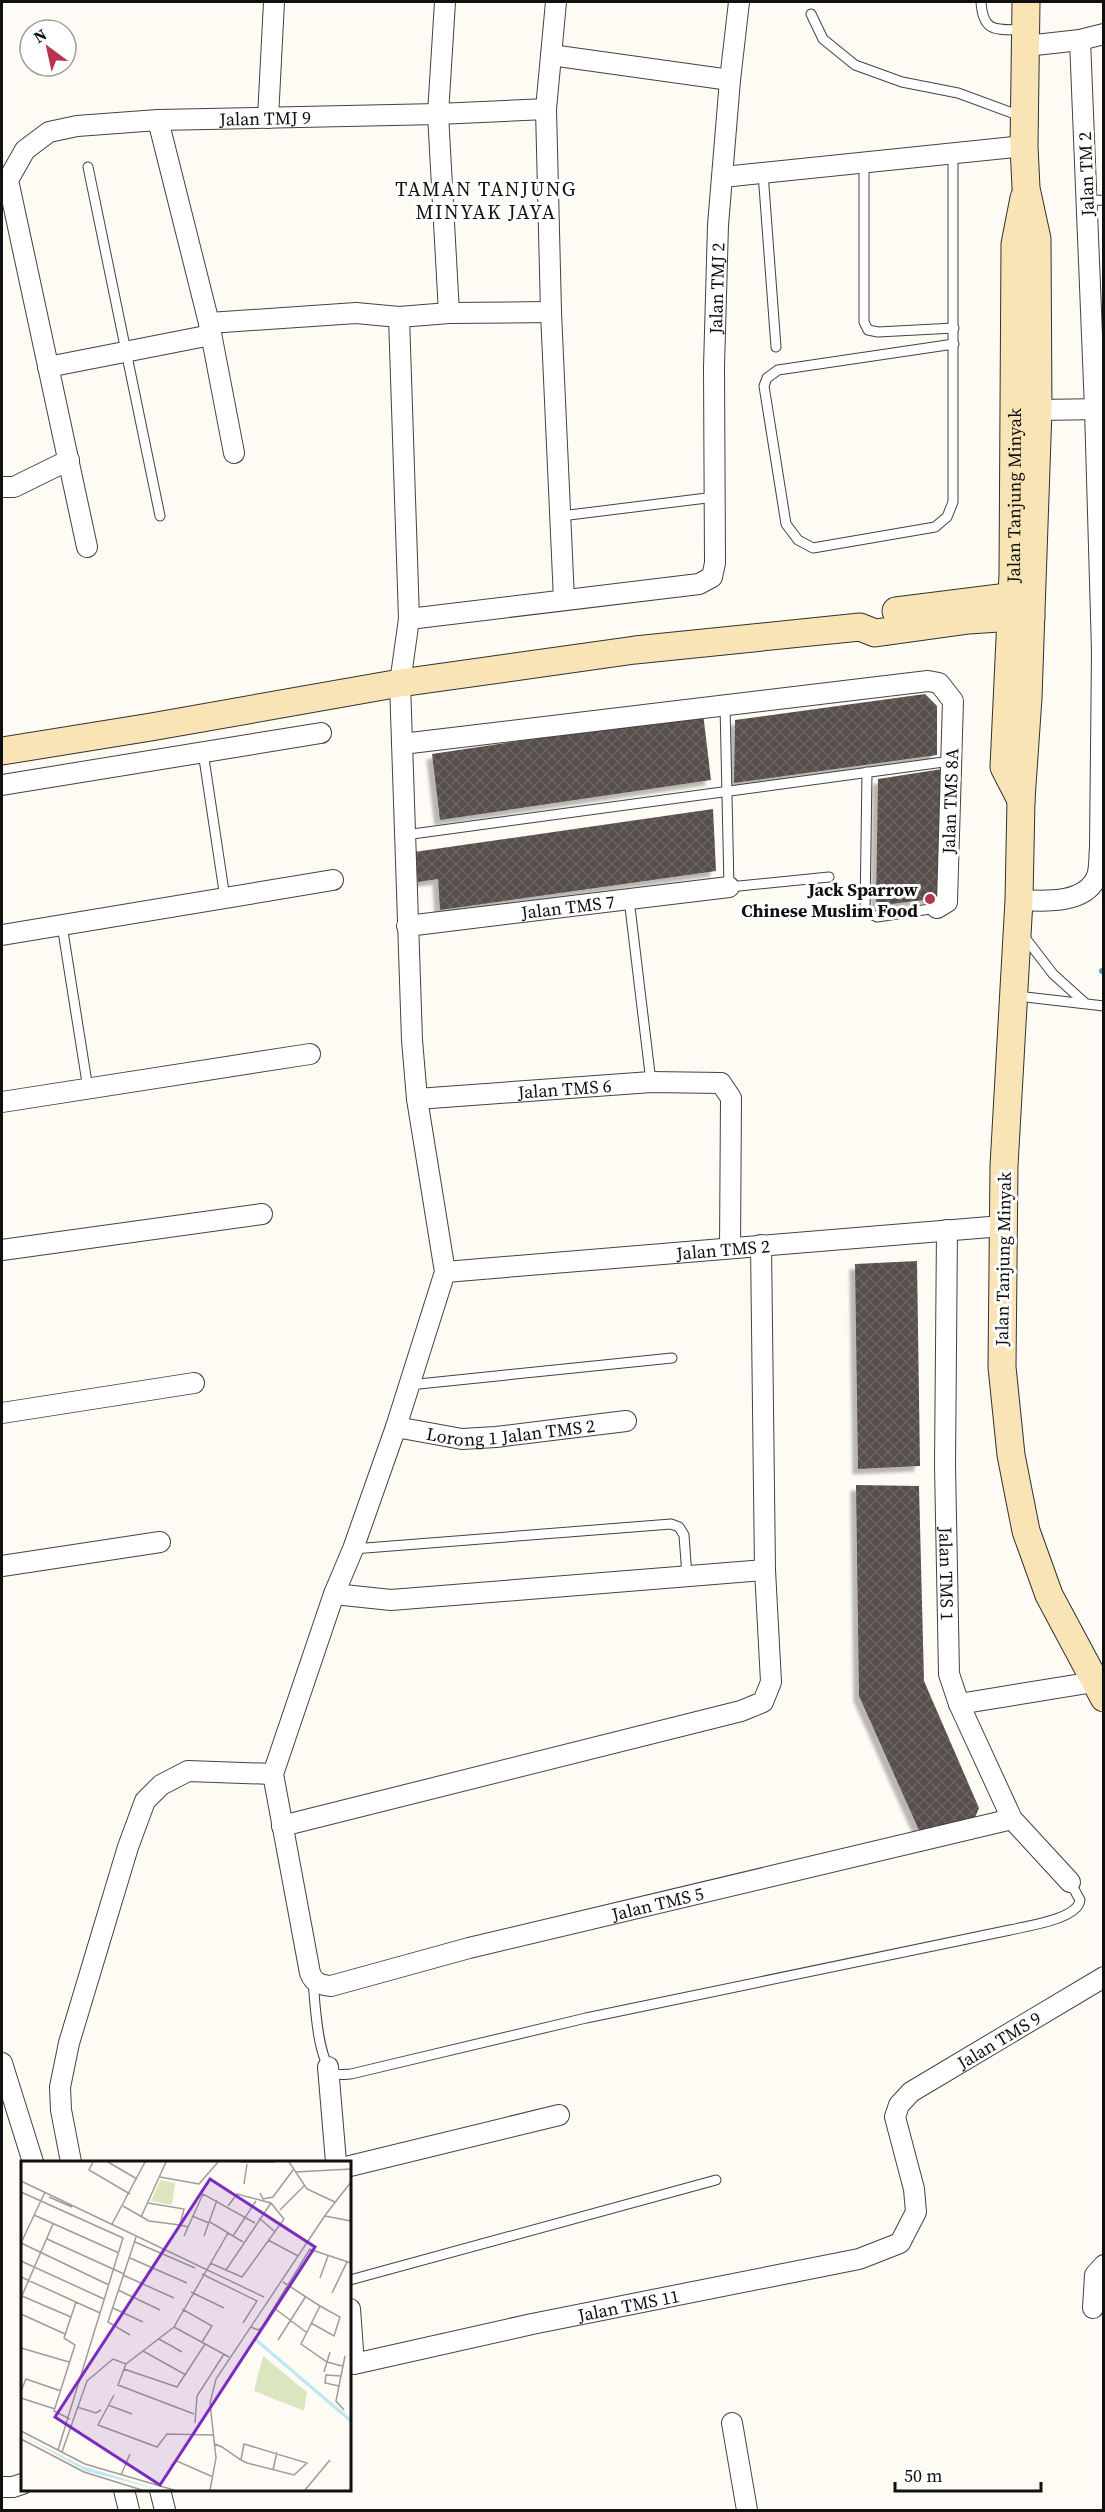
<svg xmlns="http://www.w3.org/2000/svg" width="1105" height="2512" font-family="'Source Serif 4',serif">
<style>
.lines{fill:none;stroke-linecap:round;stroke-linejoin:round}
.stream{stroke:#4aa9c2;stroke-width:6}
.building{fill:url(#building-cross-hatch);filter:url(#shadow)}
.lane-casing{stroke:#434343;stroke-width:11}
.street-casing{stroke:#434343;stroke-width:22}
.secondary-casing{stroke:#323232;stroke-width:29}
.lane{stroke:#fff;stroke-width:9}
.street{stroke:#fff;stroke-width:20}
.secondary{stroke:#f8e4b5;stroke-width:27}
.poi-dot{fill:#b43452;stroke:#fff;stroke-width:2}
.labels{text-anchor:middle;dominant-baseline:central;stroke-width:6;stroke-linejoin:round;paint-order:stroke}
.street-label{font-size:18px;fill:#101010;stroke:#fff}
.poi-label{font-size:18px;font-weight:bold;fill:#101010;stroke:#fff;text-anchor:end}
.neighbourhood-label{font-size:20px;letter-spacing:1.5px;fill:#101010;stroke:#fff}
.inset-river{fill:none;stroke:#bde8f1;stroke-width:3}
.inset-road{fill:none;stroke:#9f9c99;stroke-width:1.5}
.view{fill:#7b2cbf;fill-opacity:0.15;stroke:#7b2cbf;stroke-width:3}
.inset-edge{fill:none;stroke:#101010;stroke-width:3}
</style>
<defs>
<pattern id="building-cross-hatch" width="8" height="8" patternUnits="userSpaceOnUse" patternTransform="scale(1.5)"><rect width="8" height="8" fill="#584f4d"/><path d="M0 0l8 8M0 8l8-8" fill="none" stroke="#6b6462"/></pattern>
<filter id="shadow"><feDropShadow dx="-5.5" dy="5.5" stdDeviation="1.5" flood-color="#0004"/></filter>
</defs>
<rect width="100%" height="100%" fill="#fefaf4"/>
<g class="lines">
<polyline class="stream" points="1102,971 1104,971"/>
</g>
<g class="building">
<polygon points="925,694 937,706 937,755 734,783 735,720"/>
<polygon points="703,713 711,780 440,820 432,754"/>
<polygon points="942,769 939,898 876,906 878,779"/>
<polygon points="713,809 716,871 440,910 438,879 418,882 414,852"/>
<polygon points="917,1261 920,1466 858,1469 855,1264"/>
<polygon points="856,1485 919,1486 924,1681 979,1808 971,1827 922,1837 859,1696"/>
</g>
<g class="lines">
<g class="lane-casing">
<g id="lane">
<path d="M 981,2 C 983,34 997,29 1024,30"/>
<polyline points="811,14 823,39 855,65 902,82 958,93 1023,117"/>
<polyline points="953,153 953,502 947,517 935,527 813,548 798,540 786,524 764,386 767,378 778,370 954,344"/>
<polyline points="864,163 864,322 868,330 878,332 954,328"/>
<polyline points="88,167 160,516"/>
<polyline points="763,173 776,347"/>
<polyline points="1087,201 1104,200"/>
<polyline points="561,516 715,497"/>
<polyline points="725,705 729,887 829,877"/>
<polyline points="203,752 225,898"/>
<polyline points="867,772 865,911 877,917 937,908"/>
<polyline points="405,835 951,761"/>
<polyline points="629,899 651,1082"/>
<polyline points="62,925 88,1089"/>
<polyline points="1023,935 1053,974 1084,1002"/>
<polyline points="1017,996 1104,1006"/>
<polyline points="409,1385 672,1358"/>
<polyline points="353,1549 671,1524 679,1527 684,1535 687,1576"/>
<path d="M 313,1981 C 315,2000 317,2068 337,2074 C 341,2075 347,2074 351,2074 L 586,2018 L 1010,1930 C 1027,1926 1078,1919 1080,1900 L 1070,1882"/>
<polyline points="350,2280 716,2180"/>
</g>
</g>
<g class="street-casing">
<g id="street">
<polyline points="445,2 438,114 449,313"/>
<polyline points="556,2 546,109 551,312 564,600"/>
<polyline points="1026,46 1080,40 1104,34"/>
<polyline points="551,55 730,80"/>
<polyline points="268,118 274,2"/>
<polyline points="158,120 209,323 234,453"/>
<polyline points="723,177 1024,146"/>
<path id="s1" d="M 399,317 L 409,619 L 400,683 L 412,1040 L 417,1099 L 445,1272 L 396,1427 L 353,1549 L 334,1594 L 273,1774 L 310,1973 C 314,1983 320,1985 331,1986 L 469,1948 L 1012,1819"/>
<polyline points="209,323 356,313 399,317 449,313 551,312"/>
<polyline points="48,367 211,335"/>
<polyline points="1038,410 1104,409"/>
<polyline points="2,487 14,487 69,460"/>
<path id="s2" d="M 87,547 L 8,180 L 25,150 L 49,132 L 77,126 L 158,120 L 438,114 L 546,109"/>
<path id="s3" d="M 409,619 L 699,584 L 712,577 L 715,563 L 714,367 L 718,225 L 730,80 L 739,2"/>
<polyline points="402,744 928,681 939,683 953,701 947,902 937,908"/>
<polyline points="2,785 321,733"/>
<path d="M 1019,900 C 1042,901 1086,905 1097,876 C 1100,868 1099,856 1100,847 L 1102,651 L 1095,409 L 1080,40"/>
<path id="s4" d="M 407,926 L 729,887"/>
<polyline points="2,935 333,880"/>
<path id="s5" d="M 417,1099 L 651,1082 L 721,1083 L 731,1098 L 730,1247"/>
<polyline points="2,1102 310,1054"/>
<path id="s6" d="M 947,1230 L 945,1465 L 949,1674 L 959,1704 L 1012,1819 L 1070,1882"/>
<polyline points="2,1250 262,1214"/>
<path id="s7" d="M 445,1272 L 1002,1226"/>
<polyline points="2,1413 194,1383"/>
<path id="s8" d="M 396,1427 L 462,1439 L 496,1437 L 626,1421"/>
<polyline points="2,1566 160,1542"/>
<polyline points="334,1594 391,1600 765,1570"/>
<polyline points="959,1704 1094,1682"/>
<polyline points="282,1826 741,1711 763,1702 771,1682 765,1570 761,1245"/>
<polyline points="2,2063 33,2162"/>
<polyline points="328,2067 336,2162"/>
<polyline points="71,2162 61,2110 60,2087 69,2043 128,1847 145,1801 161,1785 188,1771 273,1774"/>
<polyline points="350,2166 559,2115"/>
<polyline points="1093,2308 1095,2275 1104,2265"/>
<path id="s9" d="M 350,2309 L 354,2364 L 532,2324 L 859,2259 L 900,2243 L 916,2212 L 914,2189 L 895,2117 L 899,2105 L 911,2092 L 1104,1977"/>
<polyline points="732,2423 747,2510"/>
<polyline points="2,2487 13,2487 22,2484"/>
<polyline points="124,2490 129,2510"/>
<polyline points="160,2490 165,2510"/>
</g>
</g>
<g class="secondary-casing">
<g id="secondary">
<polyline points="1026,2 1024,146 1026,188 1037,239 1038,410 1028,698 1021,800 1019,900 1004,1166 1002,1367 1011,1455 1026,1531 1049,1595 1104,1698"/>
<polyline points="896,611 1030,594"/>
<polyline points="2,751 151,727 400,683 635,650 860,627 875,633 969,620 1031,616"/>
<path id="s10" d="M 1021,800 L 1004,767 L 1013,574 L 1015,244 L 1024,198"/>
</g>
</g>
<use href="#lane" class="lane"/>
<use href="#street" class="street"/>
<use href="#secondary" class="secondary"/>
</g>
<circle class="poi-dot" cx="930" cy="899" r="6"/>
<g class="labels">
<g class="street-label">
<text stroke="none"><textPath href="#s2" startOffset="657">Jalan TMJ 9</textPath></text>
<text transform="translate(1086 174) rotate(-92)">Jalan TM 2</text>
<text stroke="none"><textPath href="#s3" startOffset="596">Jalan TMJ 2</textPath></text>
<text stroke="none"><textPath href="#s10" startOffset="309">Jalan Tanjung Minyak</textPath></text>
<text transform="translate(950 801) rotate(-88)">Jalan TMS 8A</text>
<text stroke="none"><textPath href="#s4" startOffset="162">Jalan TMS 7</textPath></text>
<text stroke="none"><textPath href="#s5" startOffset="148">Jalan TMS 6</textPath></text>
<text stroke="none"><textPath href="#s7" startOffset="279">Jalan TMS 2</textPath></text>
<text transform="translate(1003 1259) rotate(-89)">Jalan Tanjung Minyak</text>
<text stroke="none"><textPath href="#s8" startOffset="116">Lorong 1 Jalan TMS 2</textPath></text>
<text stroke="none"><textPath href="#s6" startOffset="344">Jalan TMS 1</textPath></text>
<text stroke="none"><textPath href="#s1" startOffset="2055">Jalan TMS 5</textPath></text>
<text stroke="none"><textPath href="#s9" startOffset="880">Jalan TMS 9</textPath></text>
<text stroke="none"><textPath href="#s9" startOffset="336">Jalan TMS 11</textPath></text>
</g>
<g class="poi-label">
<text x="918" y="889">Jack Sparrow<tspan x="918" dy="21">Chinese Muslim Food</tspan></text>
</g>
<g class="neighbourhood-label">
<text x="486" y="189">TAMAN TANJUNG<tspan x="486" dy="23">MINYAK JAYA</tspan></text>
</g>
</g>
<g transform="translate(21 2161)">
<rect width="330" height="330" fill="#fefaf4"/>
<path d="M 139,19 L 154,22 L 151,44 L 130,40 ZM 242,195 L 286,231 L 283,250 L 233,230 Z" fill="#dbe6c0"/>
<path d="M 0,274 L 61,305 L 139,329 L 65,310 Z" fill="#bde8f1"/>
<path class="inset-river" d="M 234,178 L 330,260"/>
<path class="inset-road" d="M 72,1 L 68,9 L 109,33M 87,1 L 116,18M 219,1 L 254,1M 268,1 L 286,28 L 314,41M 274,11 L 330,8M 139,16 L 178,23 L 197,1M 0,20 L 243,136M 223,23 L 226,3M 0,31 L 102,77 L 37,289M 239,32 L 242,38 L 252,36 L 272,9M 28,36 L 51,46M 127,42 L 163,48 L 159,64 L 167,66M 102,45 L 128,60 L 159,64M 259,49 L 283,25M 13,54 L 98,92M 171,55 L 188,62M 304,55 L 330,60M 120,56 L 145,1M 238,57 L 253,70M 189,61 L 222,81M 91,63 L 124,1M 163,75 L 182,33 L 234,62M 183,75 L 196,39M 212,75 L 235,40M 26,78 L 103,113M 247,79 L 277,95M 114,81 L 174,107M 0,82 L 88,124M 0,82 L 24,31M 288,88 L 330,102M 109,97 L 166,122M 0,100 L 83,138M 189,102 L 221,116 L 263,58 L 250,42 L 216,33 L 207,45M 205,109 L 250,42M 181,113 L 236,140 L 222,162M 102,114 L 153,137M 0,116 L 79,152M 299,117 L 307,95M 262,121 L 299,145 L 280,183 L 306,201 L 321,205M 97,129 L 139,149M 170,131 L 203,147M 311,132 L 326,101M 1,135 L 50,156M 0,137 L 32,63M 92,147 L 122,161M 253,147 L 285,171M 161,148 L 191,165 L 181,181M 0,153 L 44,173M 290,162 L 313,175 L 319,156 L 299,145M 153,166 L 208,196M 230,166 L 237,169 L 241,166 L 289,88M 109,174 L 87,161 L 115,76M 138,178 L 161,191M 257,179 L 285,135M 0,187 L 48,201M 122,190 L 165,214M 103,208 L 156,226 L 184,183M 303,211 L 309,191M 318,225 L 304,222 L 305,214 L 320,215M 0,230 L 5,218 L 40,230M 93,234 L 77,264 L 136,286 L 146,273 L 192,274M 0,237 L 34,248M 87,244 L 111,253M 56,246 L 75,252 L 80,249M 323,249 L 315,240 L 324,195M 173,253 L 97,224 L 105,203 L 153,166 L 207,72M 49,258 L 33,250 L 54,184 L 43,177 L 55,141M 174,262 L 176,235 L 203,193M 0,270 L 64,303 L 153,329M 0,278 L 63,311 L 121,329M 194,283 L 201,286 L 220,299 L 226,302 L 273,314 L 286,302 L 223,283 L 220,299M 41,291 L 66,220 L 92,198 L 105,203M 150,304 L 156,300 L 192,316M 252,309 L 256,291M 100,314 L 109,293M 189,329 L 195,297 L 189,242 L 195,218 L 305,53 L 330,21M 284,329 L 309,299"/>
<path class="view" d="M 189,18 L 294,86 L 139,324 L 34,256 Z"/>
<rect width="330" height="330" class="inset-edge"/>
</g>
<rect width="1105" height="2512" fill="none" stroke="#101010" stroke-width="6"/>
<g transform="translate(48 48) rotate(327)"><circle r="28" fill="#ffffff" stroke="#9f9f9f" stroke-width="1.5"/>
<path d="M0-4.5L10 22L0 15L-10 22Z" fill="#b43452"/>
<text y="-9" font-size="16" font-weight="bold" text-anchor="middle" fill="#101010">N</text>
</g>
<path d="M895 2482v9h146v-9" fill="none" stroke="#101010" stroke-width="3"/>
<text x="904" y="2482" font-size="18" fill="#101010" stroke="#ffffff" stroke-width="4.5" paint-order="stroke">50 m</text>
</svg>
